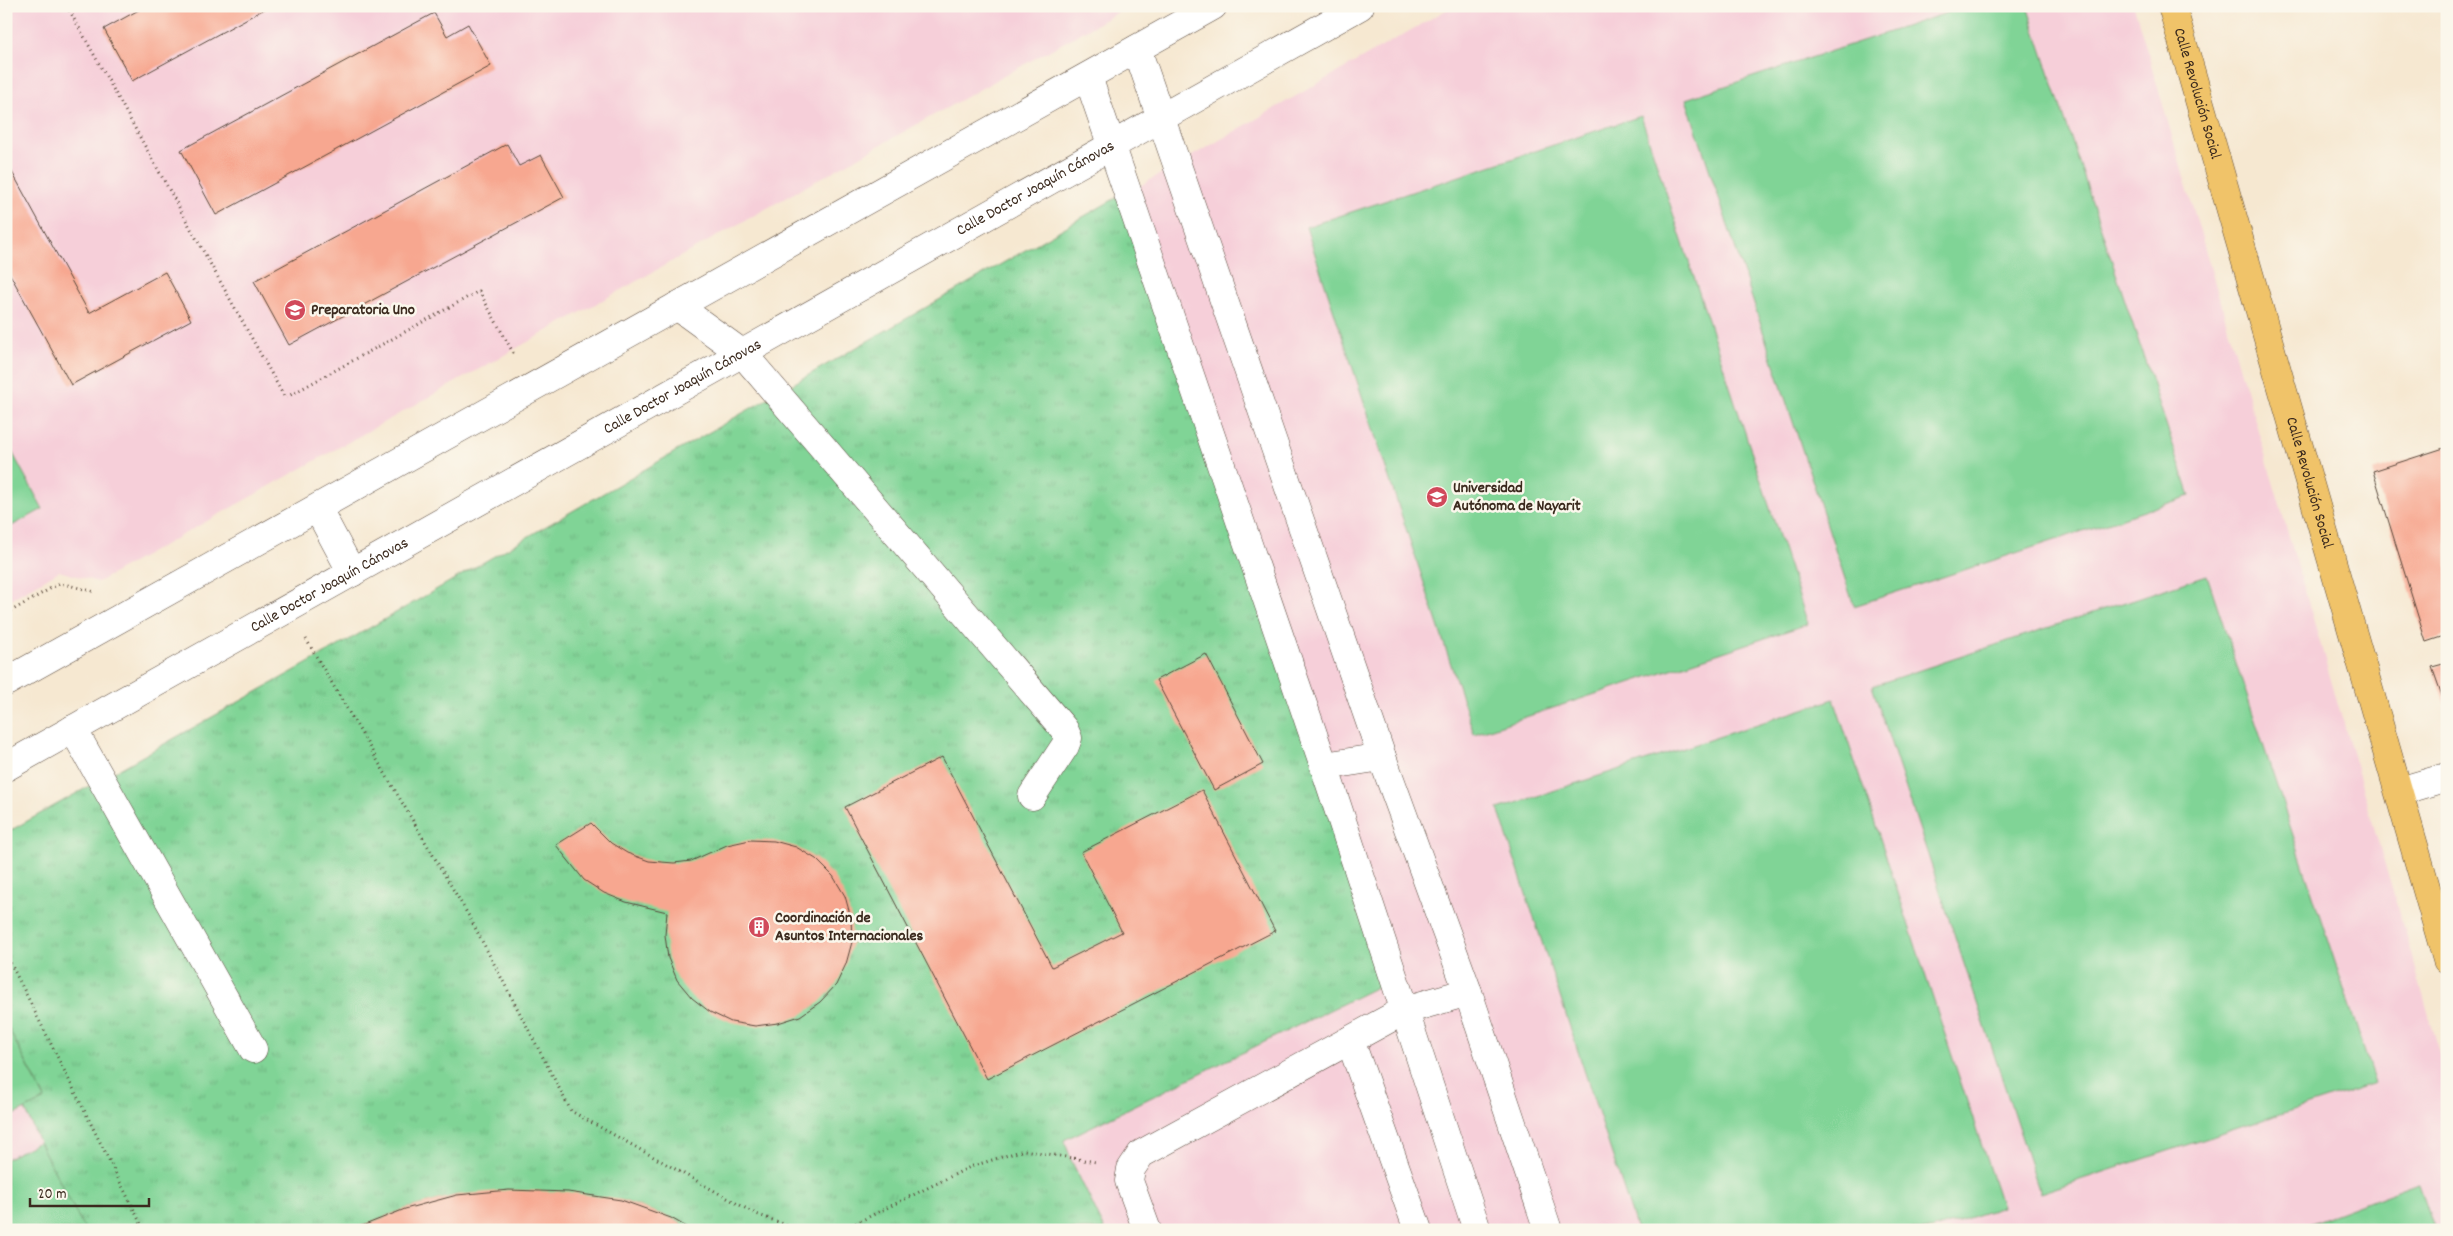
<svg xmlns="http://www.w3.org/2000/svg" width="2453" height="1236" font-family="Dekko,sans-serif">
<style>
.built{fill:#f6cfd9}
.grass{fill:url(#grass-tufts);stroke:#5e7f5a}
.pitch{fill:#80d496;stroke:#5e7f5a}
.building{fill:#f7a790}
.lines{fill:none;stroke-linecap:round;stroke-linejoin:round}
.minor-casing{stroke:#574639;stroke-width:29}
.major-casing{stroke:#574639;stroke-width:29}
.path{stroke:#574639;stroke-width:3;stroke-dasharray:1 4;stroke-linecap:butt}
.minor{stroke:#fff;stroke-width:28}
.major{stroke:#f0c369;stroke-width:28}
.labels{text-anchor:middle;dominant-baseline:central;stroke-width:5;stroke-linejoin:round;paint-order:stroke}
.street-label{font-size:16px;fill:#3b2a1e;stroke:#fbf7ec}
.poi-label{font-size:16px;font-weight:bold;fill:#3b2a1e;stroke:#fbf7ec;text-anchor:start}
</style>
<defs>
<pattern id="grass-tufts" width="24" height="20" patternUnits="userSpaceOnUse" patternTransform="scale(1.25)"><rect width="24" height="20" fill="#80d496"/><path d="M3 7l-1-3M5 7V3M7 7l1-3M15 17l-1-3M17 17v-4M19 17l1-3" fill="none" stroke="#70b681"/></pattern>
</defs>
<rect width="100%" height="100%" fill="#fbf7ec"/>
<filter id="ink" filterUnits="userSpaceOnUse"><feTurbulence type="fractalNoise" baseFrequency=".02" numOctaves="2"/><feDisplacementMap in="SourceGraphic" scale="10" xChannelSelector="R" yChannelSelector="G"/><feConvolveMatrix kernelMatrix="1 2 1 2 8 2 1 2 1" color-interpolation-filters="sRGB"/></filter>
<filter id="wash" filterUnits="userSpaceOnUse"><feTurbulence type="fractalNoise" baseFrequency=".0096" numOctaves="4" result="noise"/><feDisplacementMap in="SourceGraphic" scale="20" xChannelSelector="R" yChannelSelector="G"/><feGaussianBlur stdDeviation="1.12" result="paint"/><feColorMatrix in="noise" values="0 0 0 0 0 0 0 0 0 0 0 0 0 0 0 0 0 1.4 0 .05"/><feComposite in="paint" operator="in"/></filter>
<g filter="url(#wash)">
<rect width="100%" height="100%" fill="#f6e8d1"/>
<g class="built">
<polygon points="6,6 1129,6 98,582 59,571 6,602"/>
<polygon points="1453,6 2134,6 2447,1077 2447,1230 6,1230 6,833 333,649"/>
</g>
<polygon class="grass" points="1128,191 1391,980 1064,1140 1072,1162 1105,1230 692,1230 671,1218 621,1200 457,1195 405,1209 352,1230 85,1230 39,1142 25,1109 45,1098 6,1024 6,833 333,649"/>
<g class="pitch">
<polygon points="1968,6 2027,6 2190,496 1854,606 1686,99"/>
<polygon points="1641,116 1808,624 1474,734 1306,227"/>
<polygon points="6,441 43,509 6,529"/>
<polygon points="2207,575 2375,1083 2040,1193 1872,686"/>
<polygon points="1834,699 2002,1207 1931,1230 1637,1230 1498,809"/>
<polygon points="6,1024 45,1099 6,1119"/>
<polygon points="39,1142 85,1230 6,1230 6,1159"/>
<polygon points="2419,1183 2435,1230 2293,1230"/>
</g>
<g id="blocks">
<g class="building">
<polygon points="146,6 270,6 132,81 104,29"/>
<polygon points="434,13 447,36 468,24 491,66 216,215 181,150"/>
<polygon points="507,144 519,166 541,155 564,197 289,345 254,281"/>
<polygon points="6,161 89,313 165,272 191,320 71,385 6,267"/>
<polygon points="2447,447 2447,635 2426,642 2373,471"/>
<polygon points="1206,654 1263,764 1214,790 1156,680"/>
<polygon points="2447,663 2447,707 2446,707 2432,667"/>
<polygon points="942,757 1052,967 1122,932 1081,852 1202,790 1275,931 987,1079 845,807"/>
<polygon points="591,823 611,843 627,853 649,861 674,863 691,861 727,845 750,840 774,841 796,847 816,859 833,876 845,896 851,918 852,942 846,964 836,985 820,1002 800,1016 778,1023 755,1026 731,1022 710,1012 692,998 677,980 668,958 665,935 667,912 626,902 604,893 584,880 556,845"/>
<polygon points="509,1190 568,1192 621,1200 671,1218 692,1230 352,1230 405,1209 457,1195"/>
</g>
</g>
</g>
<g filter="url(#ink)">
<use href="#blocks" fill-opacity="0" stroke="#574639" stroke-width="1"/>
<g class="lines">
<g class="minor-casing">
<g id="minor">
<polyline points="1137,49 1382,757 1468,992 1548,1230"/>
<polyline points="1088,77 1324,766 1477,1230"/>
<polyline points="677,306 743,354 1064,729 1068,738 1065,746 1032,796"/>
<polyline points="318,509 352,573"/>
<polyline points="6,682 1213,6"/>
<polyline points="73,729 253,1049"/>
<polyline points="1324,766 1382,757"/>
<path id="s1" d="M 6,767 L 1360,6"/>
<polyline points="2400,791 2447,777"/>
<polyline points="1350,1040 1418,1230"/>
<polyline points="1147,1230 1129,1181 1131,1169 1141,1154 1405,1010 1468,992"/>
</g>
</g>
<g class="major-casing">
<g id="major">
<path id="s2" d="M 2172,6 L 2447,960"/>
</g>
</g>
<g class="path">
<polyline points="67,6 285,398 479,291 515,356"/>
<polyline points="6,614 60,583 95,592"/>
<polyline points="306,639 470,918 571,1111 756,1214 800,1230"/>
<polyline points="6,954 144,1230"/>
<polyline points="842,1230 970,1167 1024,1150 1096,1162"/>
</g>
<use href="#minor" class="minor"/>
<use href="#major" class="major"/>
</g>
</g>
<defs>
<g id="university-disc" transform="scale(1.125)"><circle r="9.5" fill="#d1495b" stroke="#fbf7ec"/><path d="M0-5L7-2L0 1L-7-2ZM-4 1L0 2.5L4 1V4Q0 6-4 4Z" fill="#fff"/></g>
<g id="building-disc" transform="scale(1.125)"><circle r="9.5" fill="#d1495b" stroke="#fbf7ec"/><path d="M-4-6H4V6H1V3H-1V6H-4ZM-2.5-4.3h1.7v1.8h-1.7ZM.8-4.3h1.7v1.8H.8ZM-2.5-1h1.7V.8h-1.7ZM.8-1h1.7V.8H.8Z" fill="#fff"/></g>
</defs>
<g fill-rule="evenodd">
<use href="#university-disc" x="295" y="310"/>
<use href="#university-disc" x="1437" y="497"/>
<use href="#building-disc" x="759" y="927"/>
</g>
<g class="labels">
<g class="street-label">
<text stroke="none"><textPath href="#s2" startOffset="91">Calle Revolución Social</textPath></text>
<text stroke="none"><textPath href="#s1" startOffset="1181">Calle Doctor Joaquín Cánovas</textPath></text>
<text stroke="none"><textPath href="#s1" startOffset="776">Calle Doctor Joaquín Cánovas</textPath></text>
<text stroke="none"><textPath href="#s2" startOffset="496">Calle Revolución Social</textPath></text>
<text stroke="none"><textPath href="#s1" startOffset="371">Calle Doctor Joaquín Cánovas</textPath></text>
</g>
<g class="poi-label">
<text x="311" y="310">Preparatoria Uno</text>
<text x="1453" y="488">Universidad<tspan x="1453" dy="18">Autónoma de Nayarit</tspan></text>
<text x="775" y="918">Coordinación de<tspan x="775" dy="18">Asuntos Internacionales</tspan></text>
</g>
</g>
<rect width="2453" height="1236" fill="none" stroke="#fbf7ec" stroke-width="25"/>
<path d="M30 1198v8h119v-8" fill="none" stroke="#3b2a1e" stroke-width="2.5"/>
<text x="38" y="1198" font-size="15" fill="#3b2a1e" stroke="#fbf7ec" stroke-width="4" paint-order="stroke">20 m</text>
</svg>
